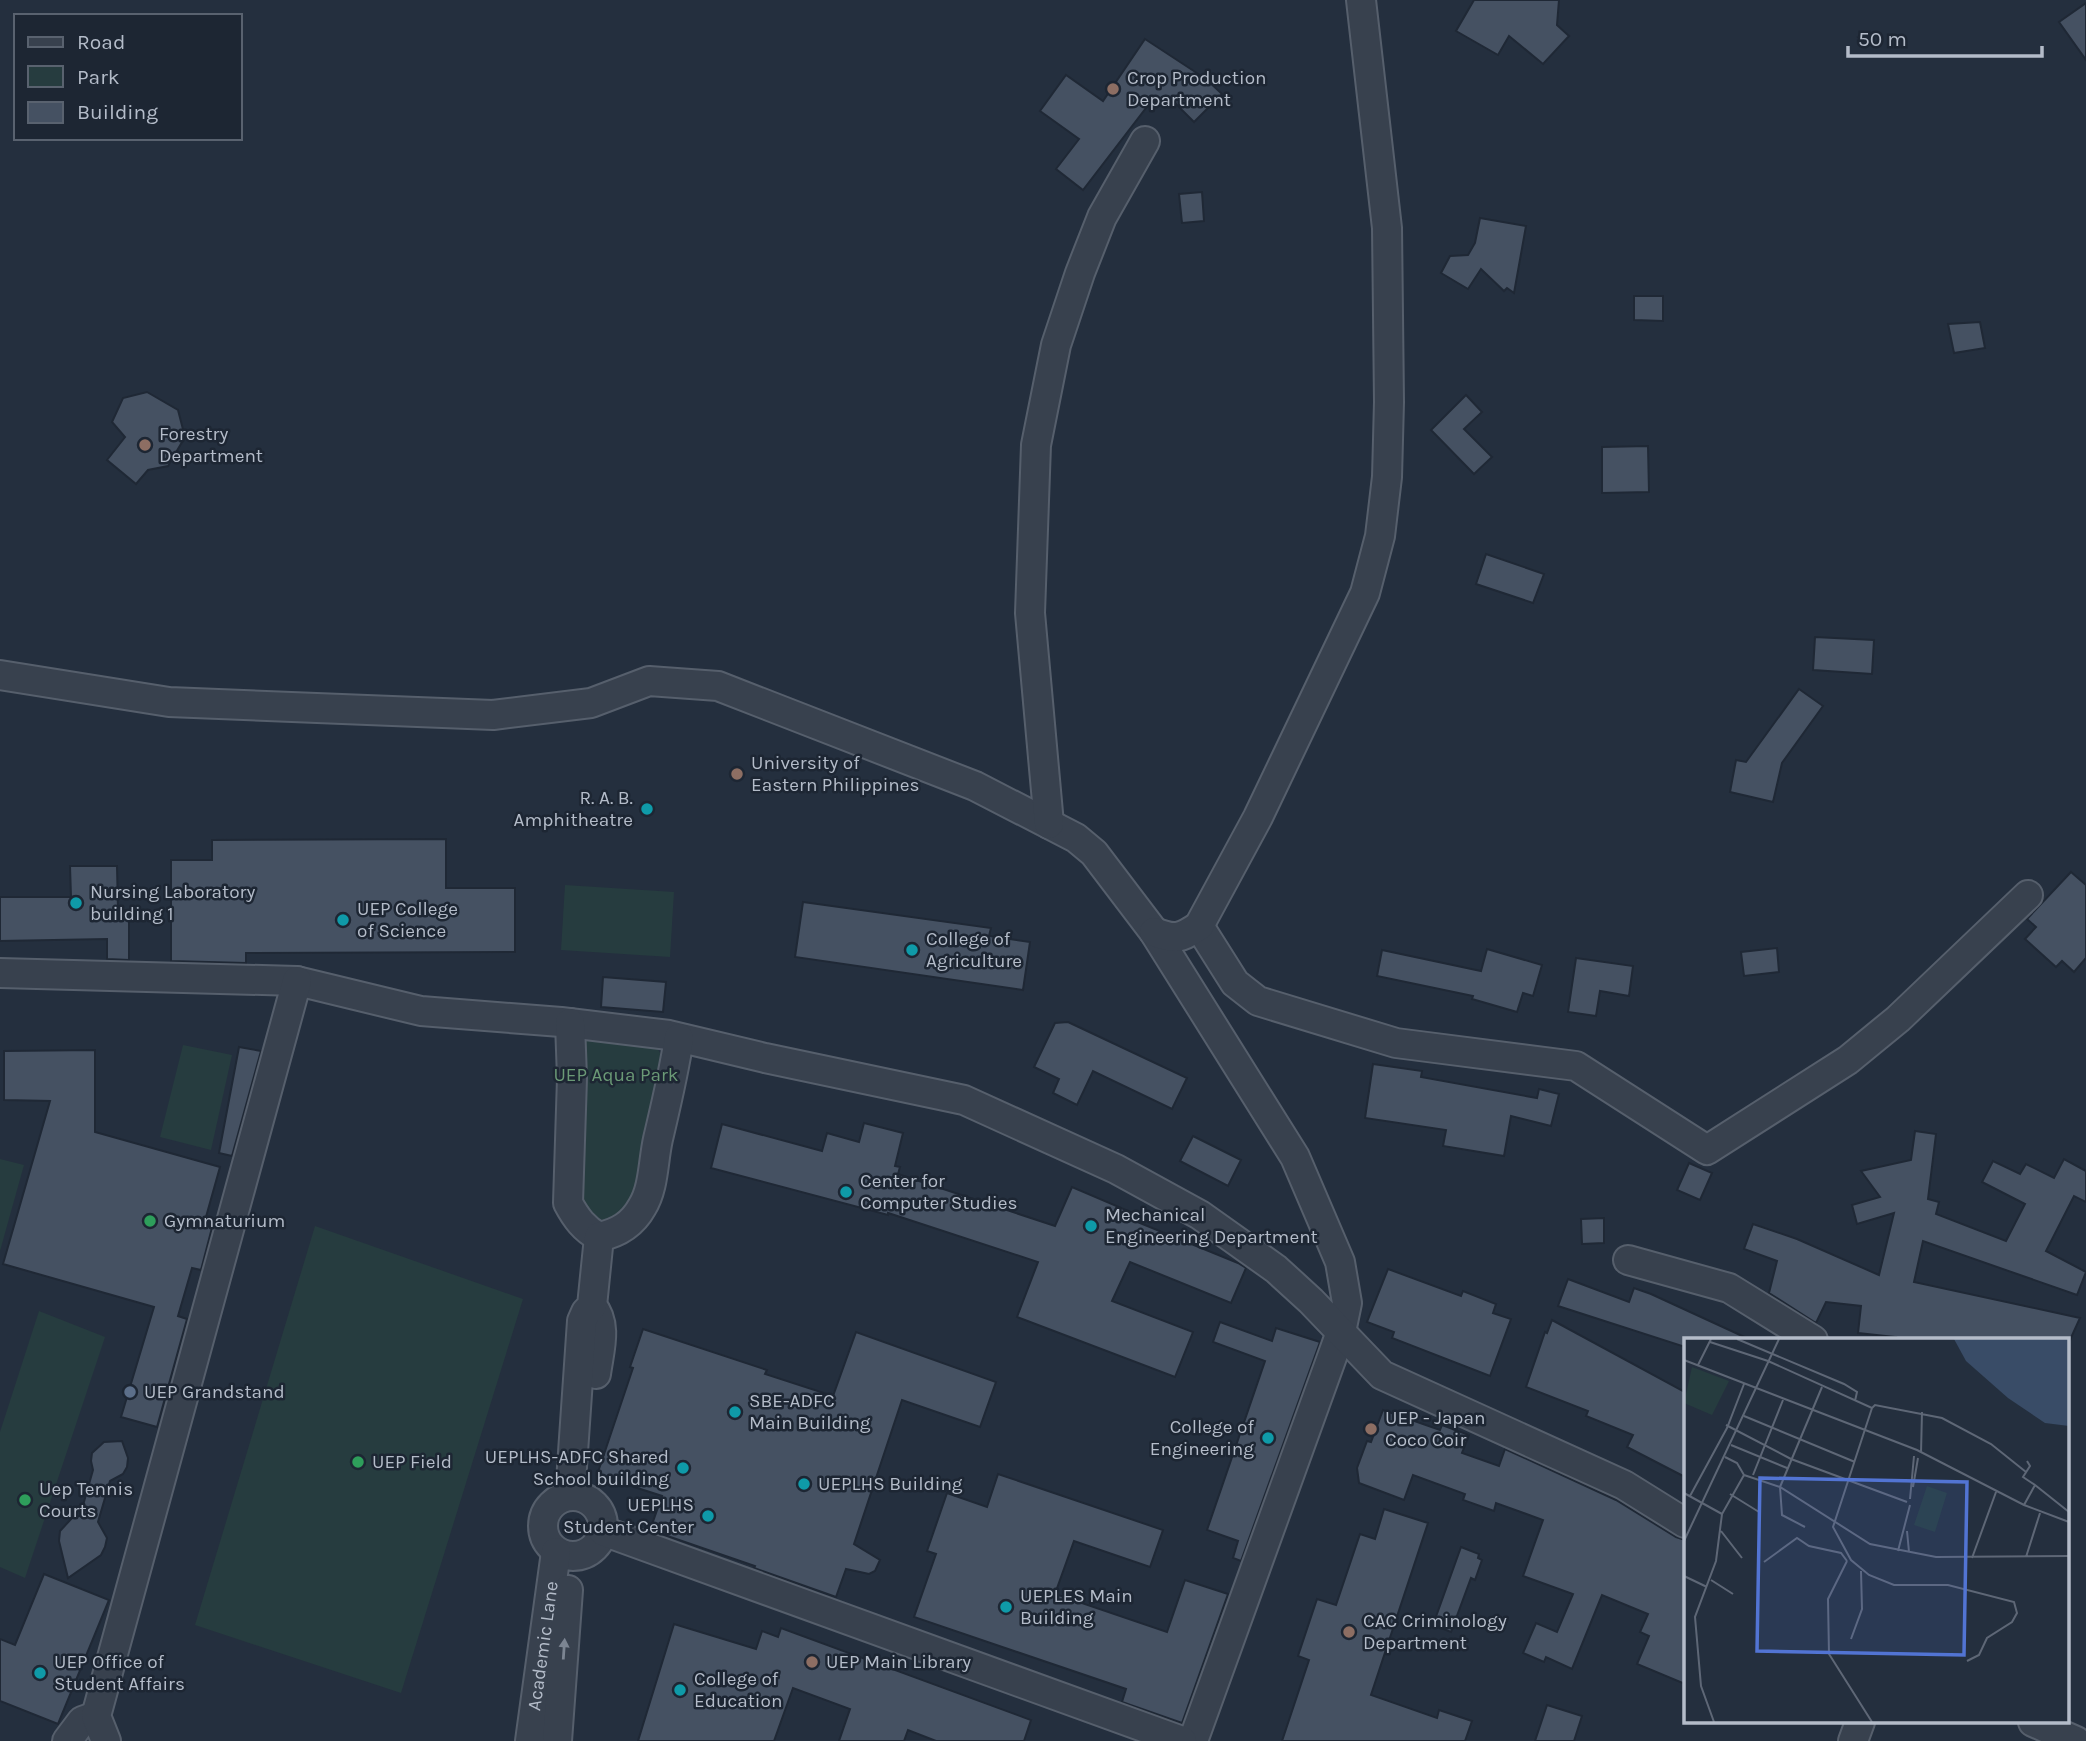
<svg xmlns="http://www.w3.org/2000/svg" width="2086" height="1741" font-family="Karla,sans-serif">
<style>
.green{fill:#263c3f}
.building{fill:#455162;stroke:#1f2835;stroke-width:2}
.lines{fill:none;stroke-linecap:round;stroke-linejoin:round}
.minor-casing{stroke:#565f6c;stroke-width:32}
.minor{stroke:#38414e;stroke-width:28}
.oneway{fill:#7c8592}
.education-dot{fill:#8d6e63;stroke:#1d2633;stroke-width:2.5}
.culture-dot{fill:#0f9aa8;stroke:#1d2633;stroke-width:2.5}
.leisure-dot{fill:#2e9e5b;stroke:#1d2633;stroke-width:2.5}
.service-dot{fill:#5c6f8a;stroke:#1d2633;stroke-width:2.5}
.labels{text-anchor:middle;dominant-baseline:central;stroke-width:5;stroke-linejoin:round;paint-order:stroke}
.poi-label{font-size:19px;fill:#b4bcc9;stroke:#1d2633;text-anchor:start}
.park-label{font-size:19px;fill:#6b9a76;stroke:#1d2633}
.street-label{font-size:19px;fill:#b4bcc9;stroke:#1d2633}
.inset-road{fill:none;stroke:#5e6776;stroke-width:2}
.view{fill:#5274d3;fill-opacity:0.15;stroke:#5274d3;stroke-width:3.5}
.inset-edge{fill:none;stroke:#b4bcc9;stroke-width:3.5}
</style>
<rect width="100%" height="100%" fill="#242f3e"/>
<g class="green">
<polygon points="565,885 674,892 670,957 561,950"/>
<polygon points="577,1033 656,1045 661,1055 660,1080 632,1214 596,1224 577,1193"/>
<polygon points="183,1045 232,1055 211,1150 160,1137"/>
<polygon points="0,1159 24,1165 0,1251"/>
<polygon points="315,1226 523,1299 401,1693 195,1625"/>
<polygon points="39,1311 105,1337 25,1578 0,1567 0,1432"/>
</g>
<g class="building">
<polygon points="1474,0 1559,0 1557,25 1569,36 1543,64 1509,36 1498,55 1456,31"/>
<polygon points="2086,3 2086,60 2059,22"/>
<polygon points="1145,39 1206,79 1222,94 1194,122 1170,98 1164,107 1153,99 1083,190 1056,169 1079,139 1040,111 1066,75 1103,101"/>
<polygon points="1202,192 1204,221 1182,223 1179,194"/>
<polygon points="1480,218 1526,226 1514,293 1507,288 1504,291 1481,269 1468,289 1441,273 1450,256 1468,255 1475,243"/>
<polygon points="1634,296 1663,296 1663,321 1634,320"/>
<polygon points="1980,322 1985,348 1954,353 1948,324"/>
<polygon points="147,392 178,410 185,437 168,466 148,470 136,484 107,460 125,437 112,422 123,398"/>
<polygon points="1466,395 1482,412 1464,429 1492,457 1474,474 1431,430"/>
<polygon points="1648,446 1649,492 1602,493 1602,447"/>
<polygon points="1486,554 1544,574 1533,603 1476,584"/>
<polygon points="1815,637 1874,640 1872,674 1813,670"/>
<polygon points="1799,689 1823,706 1782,763 1773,802 1730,792 1736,760 1746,762"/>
<polygon points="446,839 446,888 515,888 515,952 246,953 246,963 171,961 171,860 212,860 212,840"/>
<polygon points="70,866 117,866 118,910 129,910 129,960 107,959 107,939 0,941 0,897 71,897"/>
<polygon points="2071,872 2086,885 2086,958 2074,972 2062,961 2056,967 2025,939 2036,927 2027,919"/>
<polygon points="803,902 991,928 989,936 1030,942 1023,990 795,957"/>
<polygon points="1777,948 1779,972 1744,976 1741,952"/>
<polygon points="1487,949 1542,965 1533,996 1523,993 1517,1012 1472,999 1473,996 1377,976 1382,950 1481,971"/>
<polygon points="1576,958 1633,966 1629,996 1600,991 1596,1016 1568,1012"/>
<polygon points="603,977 666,982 663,1012 601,1007"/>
<polygon points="1068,1022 1187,1078 1172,1109 1093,1071 1077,1105 1053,1093 1059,1079 1034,1067 1055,1023"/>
<polygon points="239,1047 261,1051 232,1156 219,1153"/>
<polygon points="95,1050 95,1132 220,1167 206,1217 214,1220 201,1270 192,1268 178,1316 187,1319 157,1427 121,1417 154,1307 3,1264 50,1101 4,1100 4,1051"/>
<polygon points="1373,1064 1422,1071 1421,1077 1537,1098 1539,1089 1559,1094 1551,1126 1511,1116 1504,1156 1443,1146 1446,1130 1365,1118"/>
<polygon points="864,1123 903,1133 895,1166 900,1167 898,1174 1055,1226 1072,1187 1133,1213 1130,1219 1238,1263 1246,1268 1231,1303 1130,1262 1112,1301 1193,1332 1175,1377 1017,1317 1038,1262 888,1213 888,1215 711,1168 722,1124 822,1151 827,1133 859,1142"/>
<polygon points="1915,1131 1936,1134 1928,1199 1939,1202 1936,1214 2006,1241 2025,1204 1982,1182 1993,1161 2020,1174 2026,1164 2054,1178 2064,1159 2086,1171 2086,1202 2074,1196 2046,1251 2086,1272 2077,1295 1923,1241 1914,1282 2080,1318 2070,1340 1895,1340 1896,1337 1858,1333 1861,1306 1826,1302 1816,1323 1769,1293 1777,1261 1744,1249 1753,1224 1797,1239 1879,1275 1894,1213 1857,1224 1852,1205 1880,1197 1861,1171 1911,1160"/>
<polygon points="1193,1136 1241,1160 1228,1186 1180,1161"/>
<polygon points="1689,1163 1712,1173 1700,1200 1677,1190"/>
<polygon points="1604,1218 1604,1243 1582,1244 1581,1219"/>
<polygon points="1388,1269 1461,1296 1463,1291 1496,1304 1493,1313 1511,1319 1490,1376 1392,1338 1394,1332 1367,1322"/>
<polygon points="1568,1279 1629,1302 1634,1288 1651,1294 1751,1340 1685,1340 1685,1347 1558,1306"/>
<polygon points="1552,1320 1685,1392 1685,1477 1627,1447 1633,1435 1586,1416 1588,1411 1526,1387 1545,1332 1547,1333"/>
<polygon points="1220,1322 1272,1341 1276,1328 1320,1342 1241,1561 1233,1558 1238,1541 1207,1530 1265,1361 1213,1342"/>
<polygon points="643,1329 767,1370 765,1374 833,1396 856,1332 996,1382 980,1427 902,1400 854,1544 880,1560 875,1571 869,1574 846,1569 836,1597 754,1568 755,1566 650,1530 662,1496 597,1475 633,1368 630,1367"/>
<polygon points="1383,1410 1440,1430 1442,1425 1469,1435 1462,1453 1499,1466 1505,1449 1616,1500 1676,1537 1685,1540 1685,1684 1637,1664 1649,1636 1640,1632 1648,1614 1602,1595 1572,1669 1546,1657 1544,1662 1523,1653 1536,1623 1557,1632 1573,1594 1523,1576 1543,1520 1496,1503 1494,1511 1463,1500 1465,1494 1413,1475 1404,1500 1359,1483 1357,1468 1367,1441 1371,1442"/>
<polygon points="122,1441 128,1458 127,1467 123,1474 110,1481 98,1522 107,1538 105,1547 101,1555 68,1578 59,1541 60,1531 72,1518 80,1516 93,1470 91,1461 92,1453 104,1442"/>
<polygon points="998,1474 1163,1530 1150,1567 1074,1541 1055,1594 1167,1632 1185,1580 1228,1594 1182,1723 1122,1702 1126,1689 914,1617 936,1554 927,1551 947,1493 987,1507"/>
<polygon points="1384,1509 1428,1523 1371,1695 1437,1718 1439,1710 1472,1721 1465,1741 1282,1741 1309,1660 1298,1656 1317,1599 1336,1605 1360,1534 1375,1539"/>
<polygon points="1461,1547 1479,1554 1478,1558 1482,1560 1475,1580 1471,1578 1451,1632 1433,1625"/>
<polygon points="44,1574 109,1600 58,1724 0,1701 0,1639 15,1645"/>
<polygon points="674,1624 756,1649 762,1631 778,1637 781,1628 1031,1720 1024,1741 936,1741 908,1730 904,1741 839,1741 850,1709 793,1688 774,1741 638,1741"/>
<polygon points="1547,1705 1582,1716 1574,1741 1535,1741"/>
</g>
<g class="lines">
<g class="minor-casing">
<g id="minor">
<polyline points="0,675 169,702 493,715 591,703 649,681 718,686 975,786 1076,838 1094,853 1154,932 1295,1157 1340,1262 1347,1303 1341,1332 1193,1741"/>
<polyline points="1049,824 1030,613 1036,445 1056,345 1080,273 1102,217 1145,141"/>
<polyline points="1199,926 1235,983 1258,1001 1396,1043 1576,1066 1707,1150 1848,1060 1898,1019 2028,895"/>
<path d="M 1154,932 C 1175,940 1180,939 1199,926 L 1258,817 L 1365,593 L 1380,536 L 1387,477 L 1389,402 L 1387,228 L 1361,0"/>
<polyline points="0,973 297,981 421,1011 561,1022 669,1035 765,1058 964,1100 1116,1169 1200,1215 1276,1269 1311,1301 1382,1375 1624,1485 1685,1523"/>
<path d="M 570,1023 L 572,1078 L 568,1203 C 576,1218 584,1229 599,1237"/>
<polyline points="1628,1260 1729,1288 1813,1340"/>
<path d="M 592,1306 C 608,1324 599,1351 596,1374"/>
<path d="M 570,1496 L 582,1321 L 586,1312 L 592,1306 L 599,1237 C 618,1233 632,1225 642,1207 C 654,1188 653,1161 658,1139 C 666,1105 674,1072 679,1038"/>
<circle cx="573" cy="1526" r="30"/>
<polyline points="603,1531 1182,1741"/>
<polyline points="2033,1722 2076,1741"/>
<polyline points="67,1741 82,1721 96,1716"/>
<polyline points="106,1741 96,1716 297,981"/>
<path id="s1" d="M 530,1741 L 556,1552"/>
<polyline points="557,1741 568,1590"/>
<polyline points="1853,1741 1860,1722"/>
</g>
</g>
<use href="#minor" class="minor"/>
</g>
<defs><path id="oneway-solid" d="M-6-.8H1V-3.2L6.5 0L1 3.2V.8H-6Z" transform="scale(1.75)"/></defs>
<use class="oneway" href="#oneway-solid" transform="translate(564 1649) rotate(-86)"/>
<g class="education-dot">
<circle cx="1113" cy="89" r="7"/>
<circle cx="145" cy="445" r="7"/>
<circle cx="737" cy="774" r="7"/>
<circle cx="1371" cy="1429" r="7"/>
<circle cx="1349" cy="1632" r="7"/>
<circle cx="812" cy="1662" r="7"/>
</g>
<g class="culture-dot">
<circle cx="647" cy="809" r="7"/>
<circle cx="76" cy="903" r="7"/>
<circle cx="343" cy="920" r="7"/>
<circle cx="912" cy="950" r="7"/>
<circle cx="846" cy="1192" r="7"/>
<circle cx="1091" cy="1226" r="7"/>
<circle cx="735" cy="1412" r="7"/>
<circle cx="1268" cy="1438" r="7"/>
<circle cx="683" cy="1468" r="7"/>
<circle cx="804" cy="1484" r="7"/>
<circle cx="708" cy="1516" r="7"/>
<circle cx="1006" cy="1607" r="7"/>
<circle cx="40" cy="1673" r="7"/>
<circle cx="680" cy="1690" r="7"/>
</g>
<g class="leisure-dot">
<circle cx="150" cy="1221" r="7"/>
<circle cx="358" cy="1462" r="7"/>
<circle cx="25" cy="1500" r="7"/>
</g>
<circle class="service-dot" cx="130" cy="1392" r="7"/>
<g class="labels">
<g class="poi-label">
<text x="1127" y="78">Crop Production<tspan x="1127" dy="22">Department</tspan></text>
<text x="159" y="434">Forestry<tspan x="159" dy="22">Department</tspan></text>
<text x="751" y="763">University of<tspan x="751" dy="22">Eastern Philippines</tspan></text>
<text x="633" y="798" text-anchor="end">R. A. B.<tspan x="633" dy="22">Amphitheatre</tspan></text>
<text x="90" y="892">Nursing Laboratory<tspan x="90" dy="22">building 1</tspan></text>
<text x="357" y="909">UEP College<tspan x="357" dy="22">of Science</tspan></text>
<text x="926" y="939">College of<tspan x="926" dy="22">Agriculture</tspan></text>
<text x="860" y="1181">Center for<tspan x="860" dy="22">Computer Studies</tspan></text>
<text x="1105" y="1215">Mechanical<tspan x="1105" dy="22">Engineering Department</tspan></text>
<text x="164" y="1221">Gymnaturium</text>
<text x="144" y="1392">UEP Grandstand</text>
<text x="749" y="1401">SBE-ADFC<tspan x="749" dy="22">Main Building</tspan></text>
<text x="1385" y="1418">UEP - Japan<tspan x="1385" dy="22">Coco Coir</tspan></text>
<text x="1254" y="1427" text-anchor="end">College of<tspan x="1254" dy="22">Engineering</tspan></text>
<text x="669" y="1457" text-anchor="end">UEPLHS-ADFC Shared<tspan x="669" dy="22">School building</tspan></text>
<text x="372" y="1462">UEP Field</text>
<text x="818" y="1484">UEPLHS Building</text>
<text x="39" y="1489">Uep Tennis<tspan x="39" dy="22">Courts</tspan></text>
<text x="694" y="1505" text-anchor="end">UEPLHS<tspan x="694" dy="22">Student Center</tspan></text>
<text x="1020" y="1596">UEPLES Main<tspan x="1020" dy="22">Building</tspan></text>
<text x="1363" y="1621">CAC Criminology<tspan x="1363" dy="22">Department</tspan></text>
<text x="54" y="1662">UEP Office of<tspan x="54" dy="22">Student Affairs</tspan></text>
<text x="826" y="1662">UEP Main Library</text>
<text x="694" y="1679">College of<tspan x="694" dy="22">Education</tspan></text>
</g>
<g class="park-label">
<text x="616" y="1075">UEP Aqua Park</text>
</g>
<g class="street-label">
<text stroke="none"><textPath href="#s1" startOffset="96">Academic Lane</textPath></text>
</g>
</g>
<g transform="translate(1684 1338)">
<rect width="385" height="385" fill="#242f3e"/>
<path d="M 8,29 L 45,43 L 28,77 L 0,65 ZM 243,148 L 263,155 L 251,194 L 230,187 Z" fill="#263c3f"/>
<path d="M 270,1 L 385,1 L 385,88 L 361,85 L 324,60 L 282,23 Z" fill="#394c67"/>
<path class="inset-road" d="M 53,1 L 160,46 L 173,54 L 171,63M 26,4 L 84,23 L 188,70 L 191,67 L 258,80 L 307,106 L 342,134M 0,22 L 233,112 L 340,167 L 385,184M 14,27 L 27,1M 188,70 L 149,189 L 167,222 L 185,237 L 210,247 L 264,247 L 330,264 L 333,275 L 328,284 L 303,300 L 295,317 L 283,323M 60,78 L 171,124M 42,87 L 107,121 L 223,164M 47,107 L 103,130M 237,115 L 238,74M 41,119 L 53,125 L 60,137M 343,123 L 346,128 L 339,139 L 351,147M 69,137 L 99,62M 229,149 L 234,120M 0,155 L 38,176M 46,156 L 75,174M 6,158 L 43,90 L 60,46M 226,161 L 230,118M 340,167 L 351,147 L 385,174M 121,189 L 98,177 L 96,149 L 138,49M 37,193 L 58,220M 223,193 L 225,214M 0,203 L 95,1M 214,213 L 226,167M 342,219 L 356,175M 288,220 L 312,154M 163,223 L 144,261 L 145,316 L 188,384M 80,224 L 113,200 L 125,208 L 157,215 L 163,223M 0,238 L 23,249M 27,242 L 49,256M 167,301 L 178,271 L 177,233M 30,384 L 17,348 L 11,279 L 32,223 L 38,176 L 60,137 L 96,149 L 186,206 L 252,219 L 385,218"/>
<path class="view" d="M 76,140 L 283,144 L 280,317 L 73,313 Z"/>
<rect width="385" height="385" class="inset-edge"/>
</g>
<rect x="14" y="14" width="228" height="126" fill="#1d2633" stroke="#59626f" stroke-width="2"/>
<rect x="28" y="37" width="35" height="10" fill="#38414e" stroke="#59626f" stroke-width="2"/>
<text x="77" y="49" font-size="21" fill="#b4bcc9">Road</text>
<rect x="28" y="66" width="35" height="21" fill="#263c3f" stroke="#59626f" stroke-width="2"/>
<text x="77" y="84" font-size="21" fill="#b4bcc9">Park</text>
<rect x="28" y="102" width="35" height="21" fill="#455162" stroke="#59626f" stroke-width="2"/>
<text x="77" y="119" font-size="21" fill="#b4bcc9">Building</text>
<path d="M1848 46v10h194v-10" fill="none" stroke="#b4bcc9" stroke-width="3.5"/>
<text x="1858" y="46" font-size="21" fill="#b4bcc9" stroke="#1d2633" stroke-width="5" paint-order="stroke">50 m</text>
</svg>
